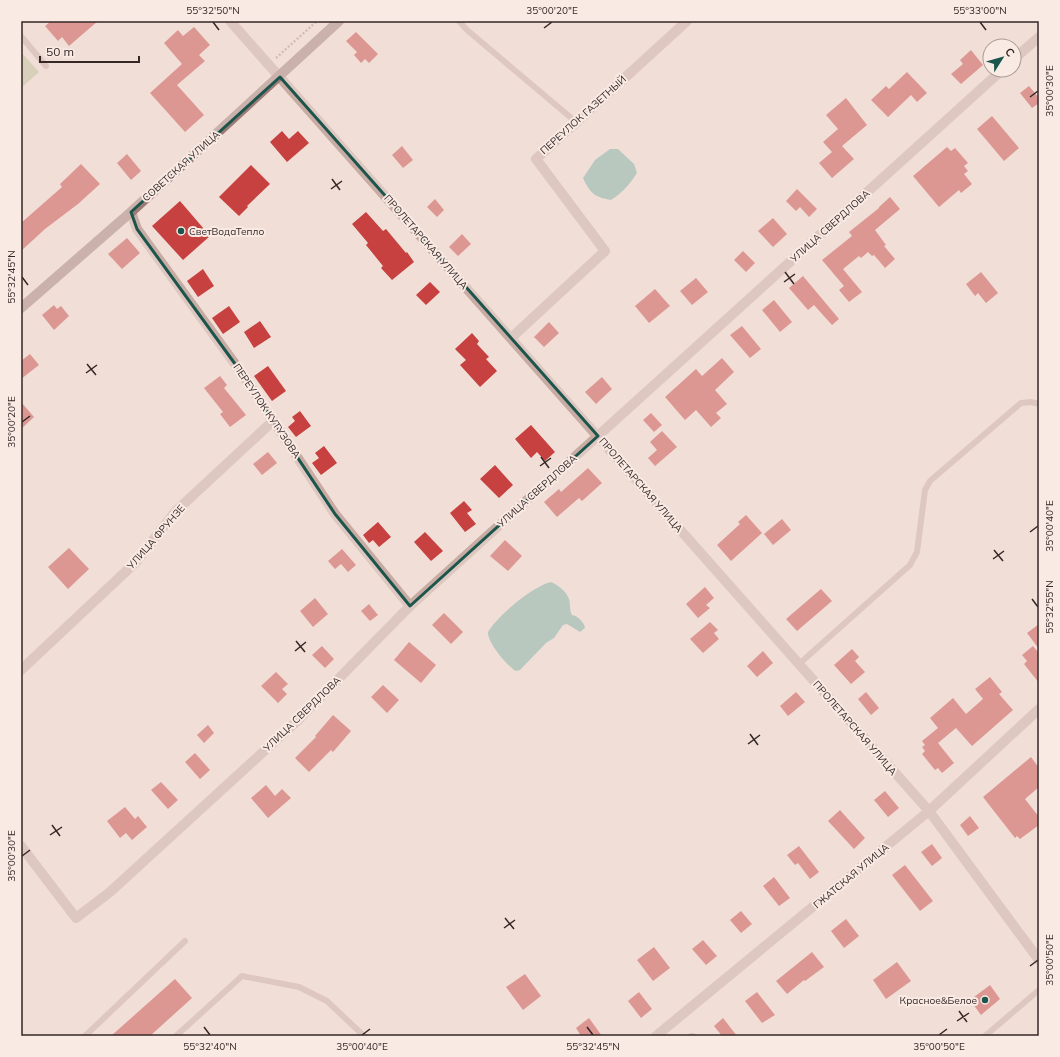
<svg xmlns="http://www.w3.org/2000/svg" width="1060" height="1057" font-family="Mulish,sans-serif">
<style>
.green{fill:#bbbf98}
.water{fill:#77aea3}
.building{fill:#c64140}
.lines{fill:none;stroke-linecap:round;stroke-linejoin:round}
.path{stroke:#b4958e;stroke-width:2.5;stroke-dasharray:2 2;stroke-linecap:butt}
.lane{stroke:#c8aca4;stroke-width:6}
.street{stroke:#c8aca4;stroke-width:10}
.secondary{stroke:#9c7a75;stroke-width:10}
.marked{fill:none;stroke:#1b554b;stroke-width:3;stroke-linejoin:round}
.ticks{fill:none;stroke:#342726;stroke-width:1.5}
.poi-dot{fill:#1b554b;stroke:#f9eae4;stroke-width:1.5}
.labels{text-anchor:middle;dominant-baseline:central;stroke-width:4;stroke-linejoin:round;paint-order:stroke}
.street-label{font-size:10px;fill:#342726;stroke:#f9eae4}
.poi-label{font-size:10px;fill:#342726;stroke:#f9eae4;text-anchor:start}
.neatline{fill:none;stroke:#342726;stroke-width:1.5}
.ticks-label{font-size:10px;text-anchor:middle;fill:#342726}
</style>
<rect width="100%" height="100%" fill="#f1dfd7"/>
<polygon class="green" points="21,52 39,72 21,88"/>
<g class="water">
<path d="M 610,149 L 618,149 L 634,164 L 637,173 C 630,184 622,193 611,200 C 594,197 590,193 583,178 L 595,160 Z"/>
<path d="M 551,582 C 558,585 567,592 569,599 C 571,605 569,610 572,615 C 578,616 584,622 585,628 L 580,632 L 567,624 L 563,625 L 554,638 L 546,643 L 520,670 L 516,671 C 507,666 487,642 488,632 C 497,616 533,586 551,582 Z"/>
</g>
<g class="building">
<polygon points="51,21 98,21 69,46 62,37 58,41 45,26"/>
<polygon points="194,27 210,45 199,55 205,61 177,85 204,115 185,132 150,93 182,64 164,43 178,30 183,36"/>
<polygon points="356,32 378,54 369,63 365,59 361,63 354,55 357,52 346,41"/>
<polygon points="971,50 983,65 961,84 951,74 963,64 960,60"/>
<polygon points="907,72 927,93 917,102 911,95 888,117 871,100 886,86 889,89"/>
<polygon points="1029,86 1039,98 1039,103 1032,108 1020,93"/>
<polygon points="846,98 867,125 842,146 854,159 832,178 819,163 832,152 823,142 838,129 826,115"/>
<polygon points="992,116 1019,148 1004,161 977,129"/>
<polygon points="282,131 289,139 298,131 309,143 287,162 270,142"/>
<polygon points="402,146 413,160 403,168 392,155"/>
<polygon points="947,147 951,151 955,148 968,163 964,166 968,171 964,174 972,184 961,193 959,190 939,207 913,176"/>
<polygon points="127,154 141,171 131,180 117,163"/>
<polygon points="81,164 100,184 78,204 45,229 21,251 21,223 62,187 60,184"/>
<polygon points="251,165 270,184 247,206 248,207 239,216 219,197"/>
<polygon points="797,189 817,209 809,217 800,207 796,211 786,201"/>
<polygon points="890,197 900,209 875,230 886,245 884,246 895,259 885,268 874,255 872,256 868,252 861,258 859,256 843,269 862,292 849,302 839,290 844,286 822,260 852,236 849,232 879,208 879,207"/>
<polygon points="435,199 444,210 437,217 427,207"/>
<polygon points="180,201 210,236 183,260 152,226"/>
<polygon points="366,212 383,231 386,229 406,253 407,252 414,262 392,280 381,268 383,266 366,245 368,243 352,224"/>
<polygon points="773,218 787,234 773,247 758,231"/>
<polygon points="462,234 471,244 458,256 449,247"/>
<polygon points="127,238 140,253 122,269 108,254"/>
<polygon points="743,251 755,263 746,272 734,260"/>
<polygon points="203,269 214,286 198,297 187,281"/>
<polygon points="981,272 998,293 986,303 978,293 975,296 966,284"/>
<polygon points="803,276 839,319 832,325 814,305 808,310 789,288"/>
<polygon points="696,278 708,292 692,305 680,291"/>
<polygon points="430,282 440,292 426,305 416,295"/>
<polygon points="655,289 670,306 649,323 635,306"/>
<polygon points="774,300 792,322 780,332 762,310"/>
<polygon points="54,305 57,309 61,306 69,316 54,330 42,315"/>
<polygon points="229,306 240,322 223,334 212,318"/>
<polygon points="260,321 271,337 254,348 244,332"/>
<polygon points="549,322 559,333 544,347 534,337"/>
<polygon points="742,326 761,349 750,358 730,335"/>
<polygon points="472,333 479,341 477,344 489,357 486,359 497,371 480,387 460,365 466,360 455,349"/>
<polygon points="30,354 39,365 21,379 21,361"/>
<polygon points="722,358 734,372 715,390 727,404 716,413 721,418 711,427 696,410 685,420 665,397 696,369 702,376"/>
<polygon points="268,366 286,391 272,401 254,376"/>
<polygon points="220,376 227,385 224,388 246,415 230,427 220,414 223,412 204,388"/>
<polygon points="602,377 612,389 596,404 585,392"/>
<polygon points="21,402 34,417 21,429"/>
<polygon points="300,411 311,426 296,437 288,427 295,421 292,417"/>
<polygon points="651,413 662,425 654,432 643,420"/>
<polygon points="531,425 555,452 545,461 537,452 531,458 515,439"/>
<polygon points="662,431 677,447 655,466 648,458 657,450 650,442"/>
<polygon points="324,446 337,463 321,475 312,463 319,458 315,453"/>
<polygon points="268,452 277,463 262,475 253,464"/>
<polygon points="495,465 513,485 499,498 480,479"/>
<polygon points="588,468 602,483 582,501 579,498 557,517 544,502 559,489 561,492"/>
<polygon points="464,501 472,510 467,513 476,524 465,532 450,513"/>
<polygon points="746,515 762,533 731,561 717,545 740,524 738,522"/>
<polygon points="782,519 791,530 773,545 764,534"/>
<polygon points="378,522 391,537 379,547 373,540 369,543 363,535"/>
<polygon points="425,532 443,551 431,561 414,542"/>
<polygon points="505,540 522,556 508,571 490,556"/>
<polygon points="69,548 89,569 68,589 48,567"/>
<polygon points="342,549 356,565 348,572 341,564 335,569 328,561"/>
<polygon points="705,587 714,598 706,605 710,608 698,618 686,604"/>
<polygon points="821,589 832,601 797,631 786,619"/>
<polygon points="315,598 328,614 313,627 300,611"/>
<polygon points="369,604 378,615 370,621 361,611"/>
<polygon points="444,613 463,632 451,644 432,625"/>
<polygon points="710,622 718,630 714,633 719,639 703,653 690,639"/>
<polygon points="1039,624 1039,649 1027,633"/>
<polygon points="409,642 436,665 421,683 394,660"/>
<polygon points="322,646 334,659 325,668 312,655"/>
<polygon points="1033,646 1038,652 1039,651 1039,683 1024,664 1027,661 1022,655"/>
<polygon points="852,649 859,657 855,661 865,672 851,684 834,665"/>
<polygon points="763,651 773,663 757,677 747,666"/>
<polygon points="276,672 288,684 282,689 287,694 278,703 261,686"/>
<polygon points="990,677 1002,692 999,694 1013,710 972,746 956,728 938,743 954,763 942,773 938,768 935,770 922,754 925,751 922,747 925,745 922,741 938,728 930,718 953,698 966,714 983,699 975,689"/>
<polygon points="383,685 399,700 387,713 371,697"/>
<polygon points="796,692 805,702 788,716 780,706"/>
<polygon points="866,692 879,708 871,715 858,699"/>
<polygon points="333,715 351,731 333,752 331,750 309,772 295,758 316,737 315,736"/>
<polygon points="208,725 214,733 204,743 197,735"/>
<polygon points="195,753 210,770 200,779 185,762"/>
<polygon points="1031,757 1039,768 1039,787 1025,799 1039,817 1039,825 1020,839 1017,836 1015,838 983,797"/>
<polygon points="161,782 178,800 168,809 151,790"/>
<polygon points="266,785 275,796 282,789 291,798 268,818 251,798"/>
<polygon points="885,791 899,808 888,817 874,800"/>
<polygon points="125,807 135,819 138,816 147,827 132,840 126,833 120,838 107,821"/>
<polygon points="840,810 865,838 854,849 828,821"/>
<polygon points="970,816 979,828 968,836 960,825"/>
<polygon points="932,844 942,858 932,866 921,852"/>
<polygon points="799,846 819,872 810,879 798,863 795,865 787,855"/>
<polygon points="905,865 933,901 920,911 892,875"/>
<polygon points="774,877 790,898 779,906 763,886"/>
<polygon points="741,911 752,924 741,933 730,920"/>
<polygon points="846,919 859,936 844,948 831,931"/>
<polygon points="703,940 717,956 706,965 692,949"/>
<polygon points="654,947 670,968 653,981 637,960"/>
<polygon points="812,952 824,967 805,981 804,980 787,994 776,981"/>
<polygon points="897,962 911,981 886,999 873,980"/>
<polygon points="525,974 541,996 523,1010 506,987"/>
<polygon points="175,979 192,998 150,1036 111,1036"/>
<polygon points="990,985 1000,999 981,1015 970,1000"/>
<polygon points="639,992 652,1009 641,1018 628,1001"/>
<polygon points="757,992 775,1015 762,1023 745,1001"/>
<polygon points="589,1018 602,1036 581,1036 576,1028"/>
<polygon points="723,1018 737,1036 722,1036 714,1026"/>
</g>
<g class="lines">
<polyline class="path" points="276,58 317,21"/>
<g class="lane">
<polyline points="459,21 467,30 576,122"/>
<polyline points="21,36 46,66"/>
<polyline points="799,664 910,565 917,552 925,490 930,481 1021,403 1031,402 1039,404"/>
<polyline points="85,1036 185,941"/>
<polyline points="176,1036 242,976 299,987 327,1001 364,1036"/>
<polyline points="691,1036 693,1036"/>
<polyline points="985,1036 1039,990"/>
</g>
<g class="street">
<polyline points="230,21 929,811 1039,960"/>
<polyline points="1014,59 1039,37"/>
<polyline points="131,212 137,229 238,368 335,514 410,606"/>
<polyline points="511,338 605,251 536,159 687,21"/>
<polyline points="21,670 136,562 175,512 273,421"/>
<polyline points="21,846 76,918 110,892 297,721 410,606 1002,70"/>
<polyline points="656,1036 929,811 1039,709"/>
</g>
<polyline class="secondary" points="21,308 131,212 339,21"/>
</g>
<path d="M0 0H1060V1057H0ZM 280,77 L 598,436 L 410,606 L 335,514 L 238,368 L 137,229 L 131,212 Z" fill="#f1dfd7" fill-opacity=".55" fill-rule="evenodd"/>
<path class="marked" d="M 280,77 L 598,436 L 410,606 L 335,514 L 238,368 L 137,229 L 131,212 Z"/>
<path class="ticks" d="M 213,22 L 219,30M 980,22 L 986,30M 544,28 L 552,22M 1030,97 L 1038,91M 332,179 L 340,190M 331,189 L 342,181M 785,272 L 794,284M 22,277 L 28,285M 784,282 L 795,274M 87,364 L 96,375M 86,373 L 97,365M 22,422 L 30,416M 541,457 L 549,468M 540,466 L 551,458M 1030,532 L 1038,526M 994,550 L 1003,561M 993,559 L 1004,551M 1032,599 L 1038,607M 296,641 L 305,652M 295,651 L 306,642M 750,734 L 758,745M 748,744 L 760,735M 52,825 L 60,836M 50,835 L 62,827M 22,856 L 30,850M 505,918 L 514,929M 504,928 L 515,920M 1030,966 L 1038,960M 959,1011 L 967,1022M 957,1021 L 969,1013M 204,1027 L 210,1035M 587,1027 L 593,1035M 362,1035 L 370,1029M 939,1035 L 947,1029"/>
<g class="poi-dot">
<circle cx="181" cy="231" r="4"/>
<circle cx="985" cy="1000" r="4"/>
</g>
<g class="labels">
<g class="street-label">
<text transform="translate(583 115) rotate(-42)">ПЕРЕУЛОК ГАЗЕТНЫЙ</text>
<text transform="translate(181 166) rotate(-42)">СОВЕТСКАЯ УЛИЦА</text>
<text transform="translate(830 226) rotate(-42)">УЛИЦА СВЕРДЛОВА</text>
<text transform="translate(426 242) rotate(49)">ПРОЛЕТАРСКАЯ УЛИЦА</text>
<text transform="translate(267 411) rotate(56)">ПЕРЕУЛОК КУТУЗОВА</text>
<text transform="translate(641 485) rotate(49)">ПРОЛЕТАРСКАЯ УЛИЦА</text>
<text transform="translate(537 491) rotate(-42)">УЛИЦА СВЕРДЛОВА</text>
<text transform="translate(156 537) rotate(-49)">УЛИЦА ФРУНЗЕ</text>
<text transform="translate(302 714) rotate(-44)">УЛИЦА СВЕРДЛОВА</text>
<text transform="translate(855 728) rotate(49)">ПРОЛЕТАРСКАЯ УЛИЦА</text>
<text transform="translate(851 876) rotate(-40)">ГЖАТСКАЯ УЛИЦА</text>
</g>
<g class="poi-label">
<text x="189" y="231">СветВодаТепло</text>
<text x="977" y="1000" text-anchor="end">Красное&amp;Белое</text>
</g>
</g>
<rect width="1060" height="1057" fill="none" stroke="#f9eae4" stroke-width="44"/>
<g transform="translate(1002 58) rotate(53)"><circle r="19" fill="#f9eae4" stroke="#aa9c98"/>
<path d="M0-3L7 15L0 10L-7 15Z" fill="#1b554b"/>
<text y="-6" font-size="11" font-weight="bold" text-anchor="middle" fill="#342726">С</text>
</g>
<path d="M40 56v6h99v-6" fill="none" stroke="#342726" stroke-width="2"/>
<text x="46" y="56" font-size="12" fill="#342726" stroke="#f9eae4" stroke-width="3" paint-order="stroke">50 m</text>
<rect x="22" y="22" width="1016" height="1013" class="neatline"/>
<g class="ticks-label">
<text x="213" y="14">55°32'50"N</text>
<text x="552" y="14">35°00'20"E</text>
<text x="980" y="14">55°33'00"N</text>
<text transform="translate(1049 91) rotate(-90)" y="4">35°00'30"E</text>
<text transform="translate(11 277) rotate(-90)" y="4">55°32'45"N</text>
<text transform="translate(11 422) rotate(-90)" y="4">35°00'20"E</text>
<text transform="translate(1049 526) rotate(-90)" y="4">35°00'40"E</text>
<text transform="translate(1049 607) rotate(-90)" y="4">55°32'55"N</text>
<text transform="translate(11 856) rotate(-90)" y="4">35°00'30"E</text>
<text transform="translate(1049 960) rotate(-90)" y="4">35°00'50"E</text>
<text x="210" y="1050">55°32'40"N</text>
<text x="362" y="1050">35°00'40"E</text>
<text x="593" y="1050">55°32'45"N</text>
<text x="939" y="1050">35°00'50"E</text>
</g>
</svg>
